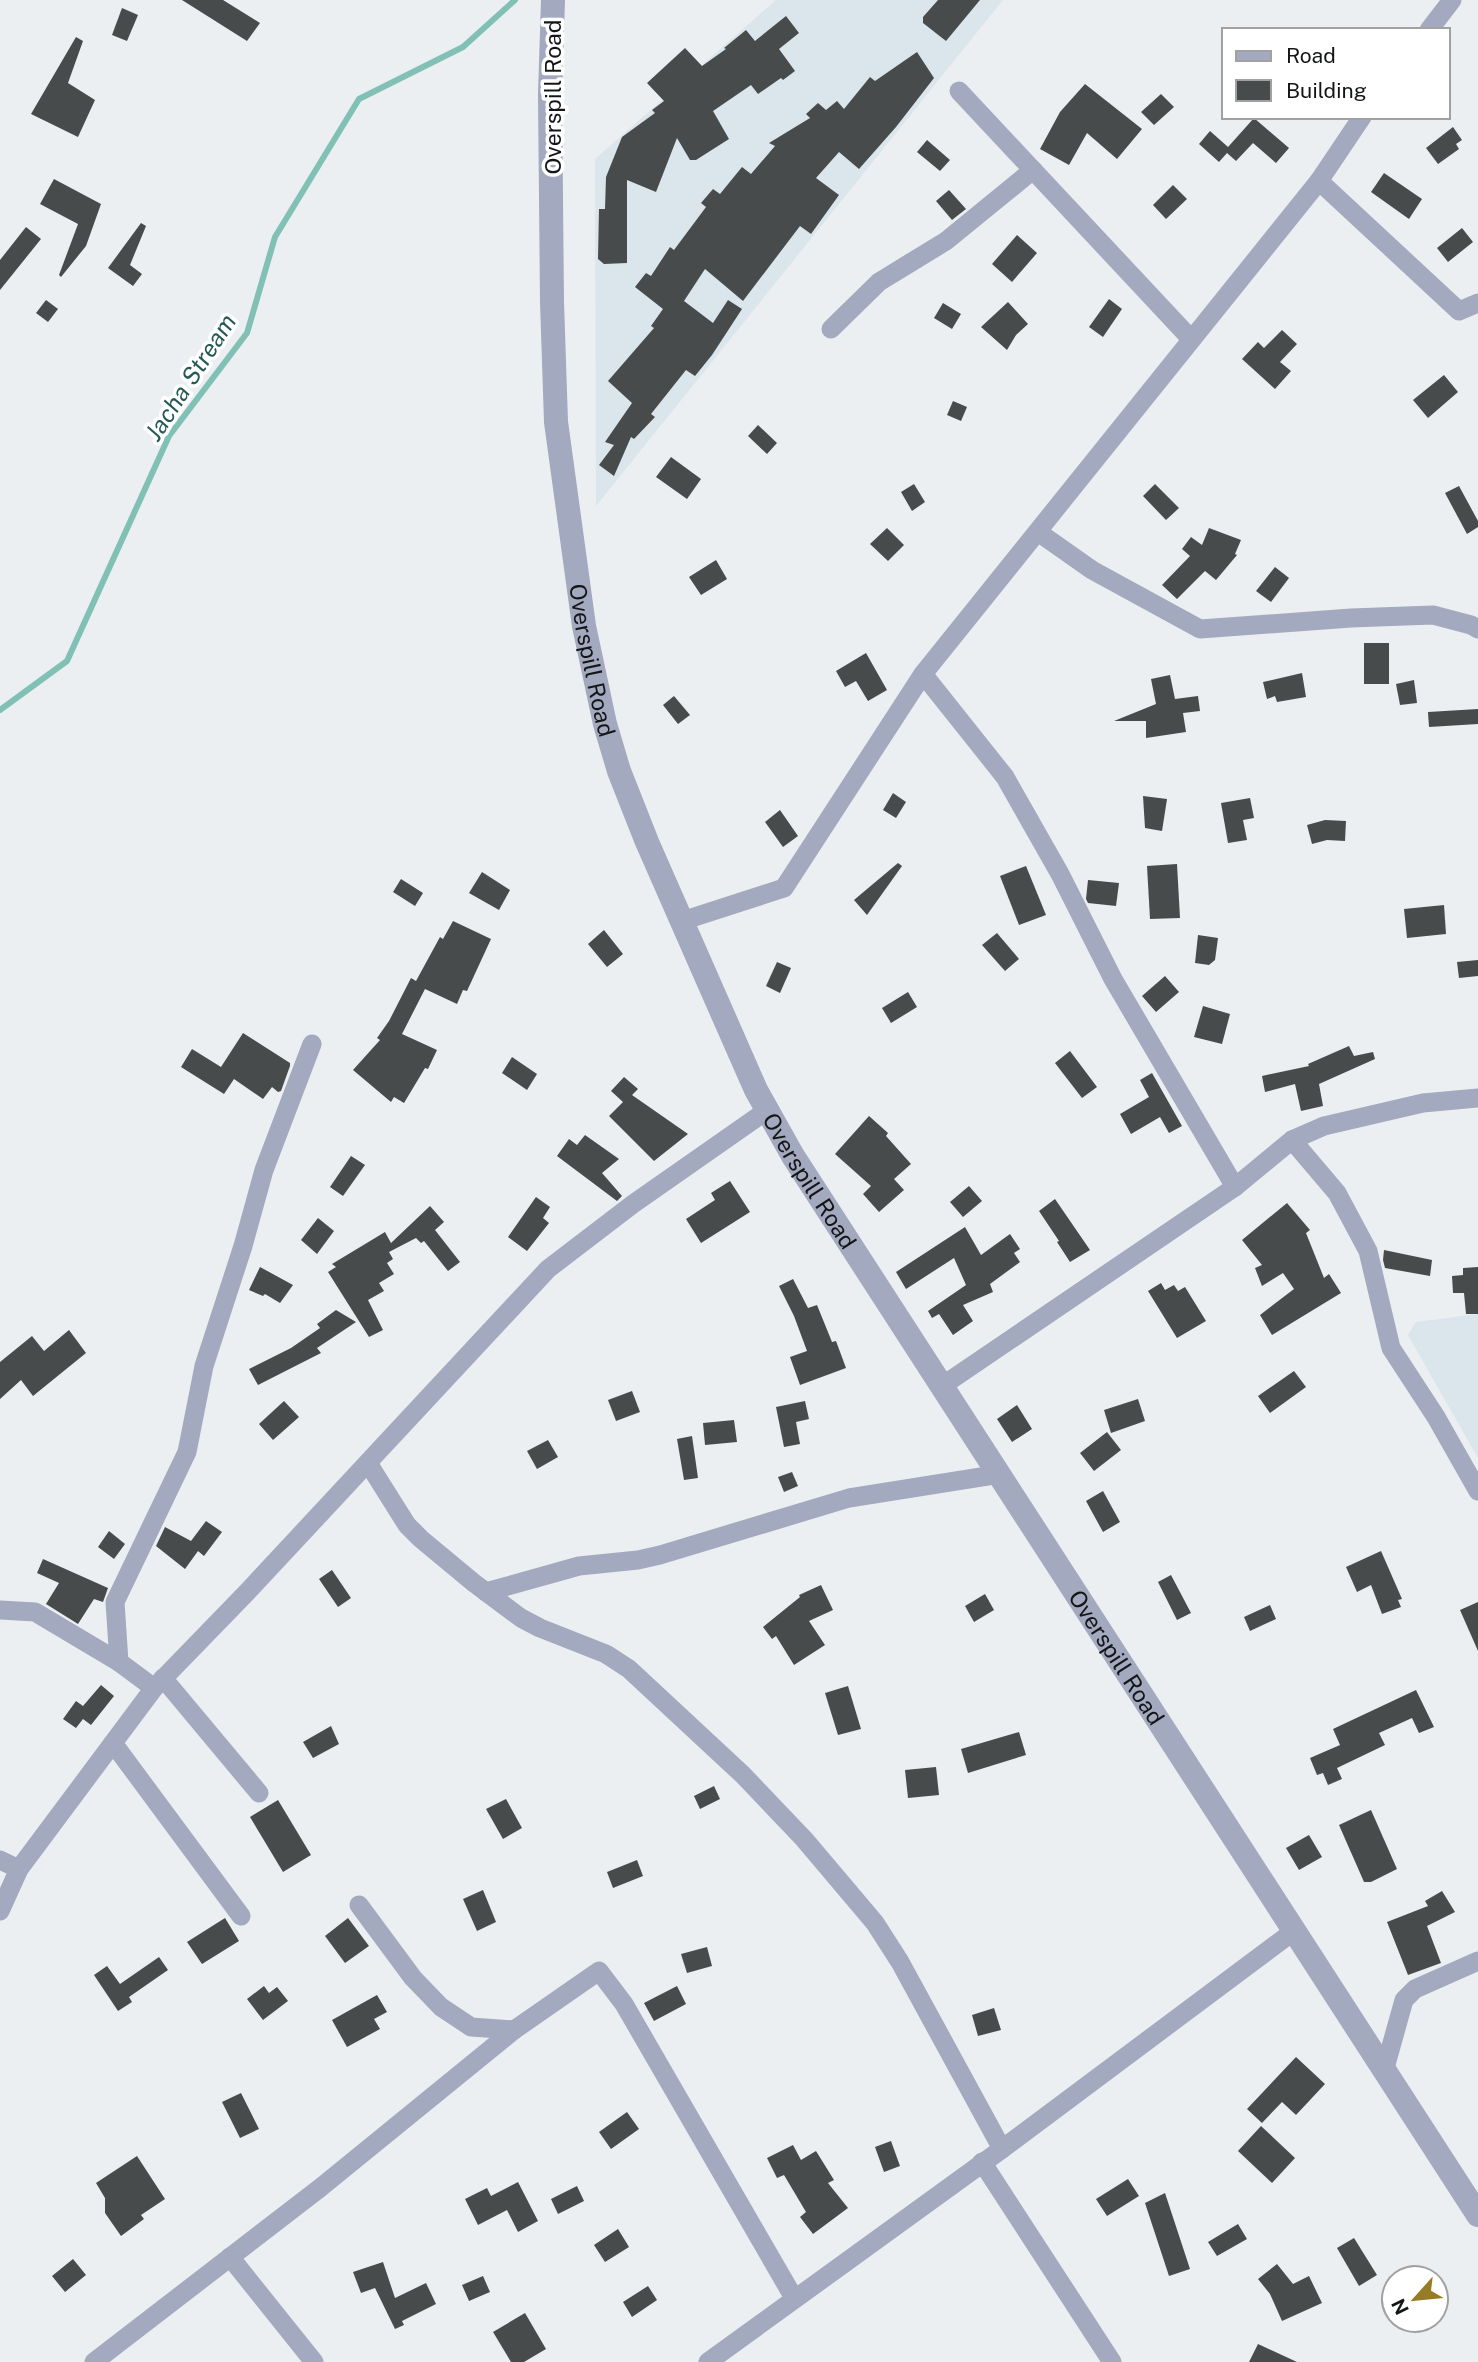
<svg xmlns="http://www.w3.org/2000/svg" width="1478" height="2362" font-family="'Public Sans',sans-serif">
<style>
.built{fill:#dbe5ec}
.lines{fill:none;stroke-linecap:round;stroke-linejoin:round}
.stream{stroke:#81c1b5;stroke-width:6}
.building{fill:#484b4c}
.minor{stroke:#a3a9be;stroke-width:19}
.tertiary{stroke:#a3a9be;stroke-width:24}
.labels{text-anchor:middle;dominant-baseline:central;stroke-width:7;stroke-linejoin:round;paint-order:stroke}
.street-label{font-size:23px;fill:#141516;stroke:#fff}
.water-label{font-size:24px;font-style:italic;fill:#245a51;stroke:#fff}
</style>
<rect width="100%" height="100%" fill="#eceff1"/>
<g class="built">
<polygon points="776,0 1003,0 596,506 595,159"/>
<polygon points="1478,1314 1478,1458 1408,1335 1416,1322"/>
</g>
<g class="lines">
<polyline class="stream" points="0,710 67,661 169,436 247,333 275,237 359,99 463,47 515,0"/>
</g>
<g class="building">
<polygon points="182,0 223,0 260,23 247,41"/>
<polygon points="938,0 980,0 946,41 923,23 923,17"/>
<polygon points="122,8 138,15 127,41 112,35"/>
<polygon points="786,16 799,33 779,49 795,71 783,80 781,78 758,94 751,85 713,111 729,139 696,160 690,160 677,138 656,192 627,180 627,263 604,264 598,259 599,209 605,209 606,177 622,137 655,113 652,110 664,101 647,83 685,48 702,66 726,49 724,48 746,30 755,41"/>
<polygon points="76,37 83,41 68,83 95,100 78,137 31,114"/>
<polygon points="917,52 934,78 896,127 859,169 839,152 816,178 839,195 811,234 800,226 743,301 705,269 684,301 713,323 728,300 742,309 712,355 695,376 686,370 651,414 655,417 634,439 631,437 614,476 599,465 614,445 605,442 632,403 608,381 654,328 651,326 663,309 635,287 646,273 651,276 670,247 674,250 706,207 701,203 713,189 720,194 742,167 751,174 775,146 769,143 810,118 806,114 818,103 826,110 837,101 844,109 870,77 875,81"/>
<polygon points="1085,84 1142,129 1117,159 1087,133 1069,165 1040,149 1060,112"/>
<polygon points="1161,94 1174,107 1154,125 1141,112"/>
<polygon points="1254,118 1289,148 1276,163 1253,143 1236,161 1227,153 1219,162 1199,144 1210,131 1228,147"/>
<polygon points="1453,127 1462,140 1456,144 1459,149 1438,164 1426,148"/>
<polygon points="927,140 950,160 940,171 917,152"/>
<polygon points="1384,173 1422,199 1409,219 1371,192"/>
<polygon points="54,179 101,204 86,246 61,277 59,275 78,224 40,204"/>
<polygon points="1173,185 1187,199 1166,219 1153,205"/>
<polygon points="949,190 966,209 952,220 936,201"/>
<polygon points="141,223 146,226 130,265 142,274 133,286 108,268"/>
<polygon points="26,227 41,239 0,290 0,260"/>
<polygon points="1462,228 1473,242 1448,262 1437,248"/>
<polygon points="1017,235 1037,253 1012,282 992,264"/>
<polygon points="1109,299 1122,309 1103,337 1089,327"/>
<polygon points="46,300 58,309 48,322 36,313"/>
<polygon points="1008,302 1028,324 1016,335 1007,350 981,327"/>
<polygon points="943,303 961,314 952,329 934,318"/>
<polygon points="1282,330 1297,344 1280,362 1291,371 1275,389 1242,359 1258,342 1264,348"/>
<polygon points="1444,375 1458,392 1428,418 1413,400"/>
<polygon points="953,401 967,407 961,421 947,415"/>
<polygon points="758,425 777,443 767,454 748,436"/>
<polygon points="671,457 701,479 687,499 656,477"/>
<polygon points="914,484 925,502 912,511 901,492"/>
<polygon points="1155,484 1179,508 1166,520 1143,496"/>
<polygon points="1459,486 1478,521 1478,527 1467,534 1445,493"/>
<polygon points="887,528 904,545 888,561 870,544"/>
<polygon points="1209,528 1241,540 1235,554 1237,555 1216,580 1205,571 1177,599 1162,585 1190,556 1182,549 1191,537 1202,545"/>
<polygon points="716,560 727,579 701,595 689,577"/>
<polygon points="1275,567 1289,578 1271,602 1256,591"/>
<rect x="1364" y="643" width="25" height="41"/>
<polygon points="866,653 887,690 868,701 856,681 845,687 836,671"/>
<polygon points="1302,673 1306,697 1277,702 1275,696 1267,699 1263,682"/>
<polygon points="1170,675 1175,699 1198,696 1200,711 1183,713 1186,732 1146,738 1146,721 1114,721 1156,704 1151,679"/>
<polygon points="1414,680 1417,703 1400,705 1396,684"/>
<polygon points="674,696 690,715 678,724 663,705"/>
<polygon points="1478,709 1478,724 1429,727 1428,712"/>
<polygon points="893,793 906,802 896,818 883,810"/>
<polygon points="1143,796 1167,799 1162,831 1145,828"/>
<polygon points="1250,798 1254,818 1243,820 1247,840 1228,843 1221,803"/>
<polygon points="780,810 798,836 783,847 765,822"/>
<polygon points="1325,820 1346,821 1345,841 1327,840 1312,844 1307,825"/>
<polygon points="898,863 902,866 867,915 854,900"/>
<polygon points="1177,864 1180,918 1150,919 1147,866"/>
<polygon points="1026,866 1046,915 1019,925 1000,876"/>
<polygon points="482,872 510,890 499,910 469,893"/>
<polygon points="401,879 423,893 415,906 393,892"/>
<polygon points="1088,880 1119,883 1116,906 1088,903 1086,899"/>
<polygon points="1444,905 1446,934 1407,938 1404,909"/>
<polygon points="453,921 491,939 467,991 463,990 457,1004 425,989 402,1034 437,1050 428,1069 425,1068 404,1103 394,1097 391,1102 353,1070 380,1040 377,1038 389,1021 411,978 416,981 440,937 443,939"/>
<polygon points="604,930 623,954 607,967 588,944"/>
<polygon points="997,933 1019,959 1005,971 982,945"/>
<polygon points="1198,935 1218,938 1215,960 1209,965 1195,963"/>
<polygon points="1478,960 1478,976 1459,978 1457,962"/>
<polygon points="777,962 791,968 780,993 766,986"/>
<polygon points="1165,976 1179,992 1156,1012 1142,996"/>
<polygon points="908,992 917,1007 891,1023 882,1008"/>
<polygon points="1203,1006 1230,1014 1222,1044 1194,1037"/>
<polygon points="243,1033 290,1063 290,1066 281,1091 278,1092 272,1087 263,1099 234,1079 224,1094 181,1067 192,1049 221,1067"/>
<polygon points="1349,1046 1354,1056 1373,1052 1375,1059 1319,1084 1323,1106 1301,1111 1295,1084 1265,1092 1262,1076 1309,1066 1308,1064"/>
<polygon points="1070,1051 1097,1087 1082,1098 1055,1063"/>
<polygon points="512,1057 537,1074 527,1090 502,1073"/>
<polygon points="1152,1073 1182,1126 1169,1133 1160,1117 1131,1134 1120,1114 1149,1097 1140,1080"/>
<polygon points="624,1077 638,1089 632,1095 688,1134 654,1161 609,1116 623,1102 611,1091"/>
<polygon points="869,1116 888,1133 886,1136 911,1164 894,1179 904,1190 879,1212 863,1194 871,1186 835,1154"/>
<polygon points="585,1135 619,1159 602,1173 622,1196 617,1201 557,1156 569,1139 577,1145"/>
<polygon points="351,1156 365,1165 343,1196 330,1187"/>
<polygon points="730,1181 750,1212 701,1243 686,1219 715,1200 711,1193"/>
<polygon points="969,1186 982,1201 963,1217 950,1202"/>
<polygon points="536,1197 550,1207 543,1218 549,1223 527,1251 508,1237"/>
<polygon points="1055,1199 1090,1250 1070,1262 1057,1242 1059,1241 1039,1211"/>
<polygon points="1287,1203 1310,1230 1306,1233 1324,1278 1329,1274 1341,1293 1272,1335 1260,1315 1294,1289 1283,1273 1262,1286 1255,1268 1262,1265 1242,1240"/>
<polygon points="430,1206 444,1222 435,1230 460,1262 448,1271 424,1241 421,1243 416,1238 389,1252 393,1259 387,1263 394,1274 379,1283 384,1291 368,1300 383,1330 369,1337 328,1272 336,1267 332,1264 385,1232 391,1243"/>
<polygon points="318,1218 334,1231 317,1254 301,1240"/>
<polygon points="965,1227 981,1255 1010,1234 1020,1249 1014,1253 1020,1262 990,1284 993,1292 963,1305 973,1321 953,1335 939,1314 932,1318 928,1311 966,1285 954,1258 906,1289 896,1272"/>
<polygon points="1384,1250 1432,1260 1430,1276 1385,1268 1383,1260"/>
<polygon points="260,1267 293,1285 280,1303 265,1294 263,1296 249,1290"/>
<polygon points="1478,1267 1478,1314 1466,1314 1464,1293 1453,1293 1452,1276 1463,1275 1463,1268"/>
<polygon points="793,1279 808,1308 817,1305 832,1342 836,1341 846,1368 800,1385 790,1357 807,1351 794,1316 779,1286"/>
<polygon points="1161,1283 1165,1290 1174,1285 1178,1291 1185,1287 1206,1321 1177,1338 1148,1291"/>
<polygon points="336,1310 356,1322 317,1348 321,1353 258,1385 249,1369 291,1348 320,1328 317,1324"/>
<polygon points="69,1330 86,1353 33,1396 21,1380 0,1399 0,1362 32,1336 44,1351"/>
<polygon points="1294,1371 1306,1387 1270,1413 1258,1396"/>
<polygon points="632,1391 640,1412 616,1421 608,1400"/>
<polygon points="1138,1399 1145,1421 1111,1433 1104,1410"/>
<polygon points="284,1401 299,1417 273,1440 259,1424"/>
<polygon points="805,1401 809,1419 796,1422 800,1444 784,1447 776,1407"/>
<polygon points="1017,1405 1032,1429 1012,1442 997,1419"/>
<polygon points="734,1420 737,1442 705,1445 703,1423"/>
<polygon points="1107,1432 1121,1450 1094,1471 1080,1453"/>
<polygon points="692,1436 698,1478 684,1480 677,1439"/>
<polygon points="548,1440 558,1457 537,1469 527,1451"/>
<polygon points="792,1472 798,1486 784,1492 778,1477"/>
<polygon points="1103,1491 1120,1522 1103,1532 1086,1501"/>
<polygon points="206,1521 222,1532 204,1556 198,1551 185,1569 156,1546 165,1527 191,1541"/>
<polygon points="109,1531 125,1544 114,1559 98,1547"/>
<polygon points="1381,1551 1402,1599 1398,1600 1401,1607 1382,1614 1371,1585 1357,1592 1346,1567"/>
<polygon points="43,1559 108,1588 103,1602 94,1599 78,1624 46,1604 59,1583 37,1573"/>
<polygon points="332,1570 351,1598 338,1607 319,1579"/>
<polygon points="1171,1575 1191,1613 1177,1620 1158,1582"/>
<polygon points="821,1585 833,1610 809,1621 825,1645 794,1665 776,1636 772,1639 763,1627 800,1597 799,1595"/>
<polygon points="985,1594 994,1610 974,1622 965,1606"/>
<polygon points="1478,1602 1478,1651 1460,1610"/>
<polygon points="1270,1605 1276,1619 1250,1631 1244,1617"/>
<polygon points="101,1685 114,1696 91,1725 83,1719 76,1728 63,1719 76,1701 83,1706"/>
<polygon points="848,1686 861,1729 838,1735 825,1693"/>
<polygon points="1416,1690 1434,1727 1419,1733 1412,1718 1379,1733 1385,1745 1337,1768 1342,1779 1328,1785 1323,1773 1317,1775 1310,1758 1340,1745 1333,1729"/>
<polygon points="331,1726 339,1744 313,1758 303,1742"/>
<polygon points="1019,1732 1026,1755 968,1773 961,1749"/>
<polygon points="936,1767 939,1795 908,1798 905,1770"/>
<polygon points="714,1786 720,1799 700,1809 694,1796"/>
<polygon points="506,1799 522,1828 503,1839 486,1809"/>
<polygon points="278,1800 311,1855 283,1872 250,1817"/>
<polygon points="1371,1810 1397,1869 1371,1882 1364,1882 1339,1825"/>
<polygon points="1309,1835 1322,1857 1299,1870 1286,1848"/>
<polygon points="637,1860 643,1876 613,1888 607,1872"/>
<polygon points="483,1890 496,1922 477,1931 463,1899"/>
<polygon points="1442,1891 1455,1912 1427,1926 1441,1963 1408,1975 1387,1922 1428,1906 1425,1901"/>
<polygon points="225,1918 239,1941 202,1964 187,1942"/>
<polygon points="348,1918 369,1946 345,1963 325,1936"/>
<polygon points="707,1947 712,1966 687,1973 681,1954"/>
<polygon points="159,1957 168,1970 129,1997 132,2002 118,2011 94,1975 107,1966 120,1984"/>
<polygon points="264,1986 269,1993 277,1987 288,2001 263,2020 247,1999"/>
<polygon points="677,1986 686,2004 654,2021 644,2003"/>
<polygon points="377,1995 387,2012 374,2019 380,2029 347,2047 332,2020"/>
<polygon points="994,2008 1001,2030 978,2036 972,2015"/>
<polygon points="1296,2057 1325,2084 1296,2115 1282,2102 1262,2123 1247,2109"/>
<polygon points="241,2093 259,2129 240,2138 222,2102"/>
<polygon points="627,2112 639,2129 611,2149 599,2132"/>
<polygon points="1261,2126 1295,2158 1272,2183 1238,2151"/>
<polygon points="891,2141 900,2166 884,2172 875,2147"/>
<polygon points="793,2145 801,2160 816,2151 834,2180 828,2183 848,2208 813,2234 800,2217 806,2212 784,2175 777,2178 767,2158"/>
<polygon points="137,2156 165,2199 141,2215 144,2219 121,2236 105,2213 105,2198 96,2183"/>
<polygon points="1128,2179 1139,2196 1107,2216 1096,2199"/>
<polygon points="518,2182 538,2221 518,2232 507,2210 478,2225 465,2199 487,2188 491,2196"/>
<polygon points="577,2186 584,2201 558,2214 551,2199"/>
<polygon points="1165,2193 1190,2269 1169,2276 1145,2203"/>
<polygon points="1238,2224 1247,2239 1217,2256 1208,2242"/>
<polygon points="618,2229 629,2247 605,2262 594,2245"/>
<polygon points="1354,2238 1377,2275 1359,2286 1337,2248"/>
<polygon points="73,2259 86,2275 65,2292 52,2276"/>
<polygon points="383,2262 395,2298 426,2283 436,2304 402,2321 404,2325 395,2329 375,2288 361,2293 353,2272"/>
<polygon points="1277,2264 1293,2284 1309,2276 1322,2303 1282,2321 1270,2294 1258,2279"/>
<polygon points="483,2276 490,2292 469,2301 462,2285"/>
<polygon points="648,2286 657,2300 632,2317 623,2302"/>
<polygon points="525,2313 546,2349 524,2362 511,2362 493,2332"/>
<polygon points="1258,2344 1297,2362 1249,2362"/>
</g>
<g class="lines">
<g class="minor">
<polyline points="1429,30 1452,0"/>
<polyline points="959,91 1191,339"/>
<polyline points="1319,181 1459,311 1478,303"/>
<polyline points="831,329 879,282 946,241 1033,170"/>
<polyline points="1038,532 1092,570 1200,629 1351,618 1433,615 1471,625 1478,629"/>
<polyline points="923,674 1005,777 1060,874 1113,979 1235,1187"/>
<polyline points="682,921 784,888 923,674 1319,181 1362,117"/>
<polyline points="1292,1140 1337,1193 1368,1251 1391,1348 1436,1417 1478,1491"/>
<polyline points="942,1386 1235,1187 1292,1140 1324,1126 1423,1103 1478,1098"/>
<polyline points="368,1463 407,1525 421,1539 474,1583 521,1618 540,1628 606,1654 629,1669 743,1775 804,1839 875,1923 900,1962 1002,2149"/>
<polyline points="486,1592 579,1566 638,1560 660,1555 849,1498 1000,1474"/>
<polyline points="0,1610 35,1612 119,1662"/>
<polyline points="163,1678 259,1793"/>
<polyline points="154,1688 119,1662 115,1602 187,1452 204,1366 243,1246 264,1170 312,1044"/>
<polyline points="113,1743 241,1916"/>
<polyline points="0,1860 19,1869"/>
<polyline points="359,1905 413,1978 441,2007 471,2027 514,2030"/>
<polyline points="0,1911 19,1869 154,1688 250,1589 548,1269 633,1204 766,1111"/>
<polyline points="1385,2068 1404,2000 1415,1989 1478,1961"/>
<polyline points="982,2162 1112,2362"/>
<polyline points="230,2257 314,2362"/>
<polyline points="94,2362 320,2188 514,2030 599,1971 624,2004 794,2298"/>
<polyline points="708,2362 1002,2149 1294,1931"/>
</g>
<path class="tertiary" id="s1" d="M 553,0 L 550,95 L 552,302 L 556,422 L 584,626 L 605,724 L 619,771 L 647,842 L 756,1090 L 793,1156 L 1478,2215"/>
</g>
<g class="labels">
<g class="street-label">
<text transform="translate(552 97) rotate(-90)">Overspill Road</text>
<text stroke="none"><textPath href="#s1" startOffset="663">Overspill Road</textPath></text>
<text stroke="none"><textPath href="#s1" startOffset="1230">Overspill Road</textPath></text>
<text stroke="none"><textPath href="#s1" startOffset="1797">Overspill Road</textPath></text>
</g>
<g class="water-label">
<text transform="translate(190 377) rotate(-57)">Jacha Stream</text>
</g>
</g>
<rect x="1222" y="28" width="228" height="91" fill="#ffffff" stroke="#a1a1a2" stroke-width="2"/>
<rect x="1236" y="51" width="35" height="10" fill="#a3a9be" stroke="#a1a1a2" stroke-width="2"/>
<text x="1286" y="63" font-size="21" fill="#141516">Road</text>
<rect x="1236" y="80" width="35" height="21" fill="#484b4c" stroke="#a1a1a2" stroke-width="2"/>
<text x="1286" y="98" font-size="21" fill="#141516">Building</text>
<g transform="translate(1415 2299) rotate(243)"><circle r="33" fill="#ffffff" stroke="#a1a1a2" stroke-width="2"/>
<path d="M0-5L12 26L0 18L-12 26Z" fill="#987c25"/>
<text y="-10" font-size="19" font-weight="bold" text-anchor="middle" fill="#141516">N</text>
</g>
</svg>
